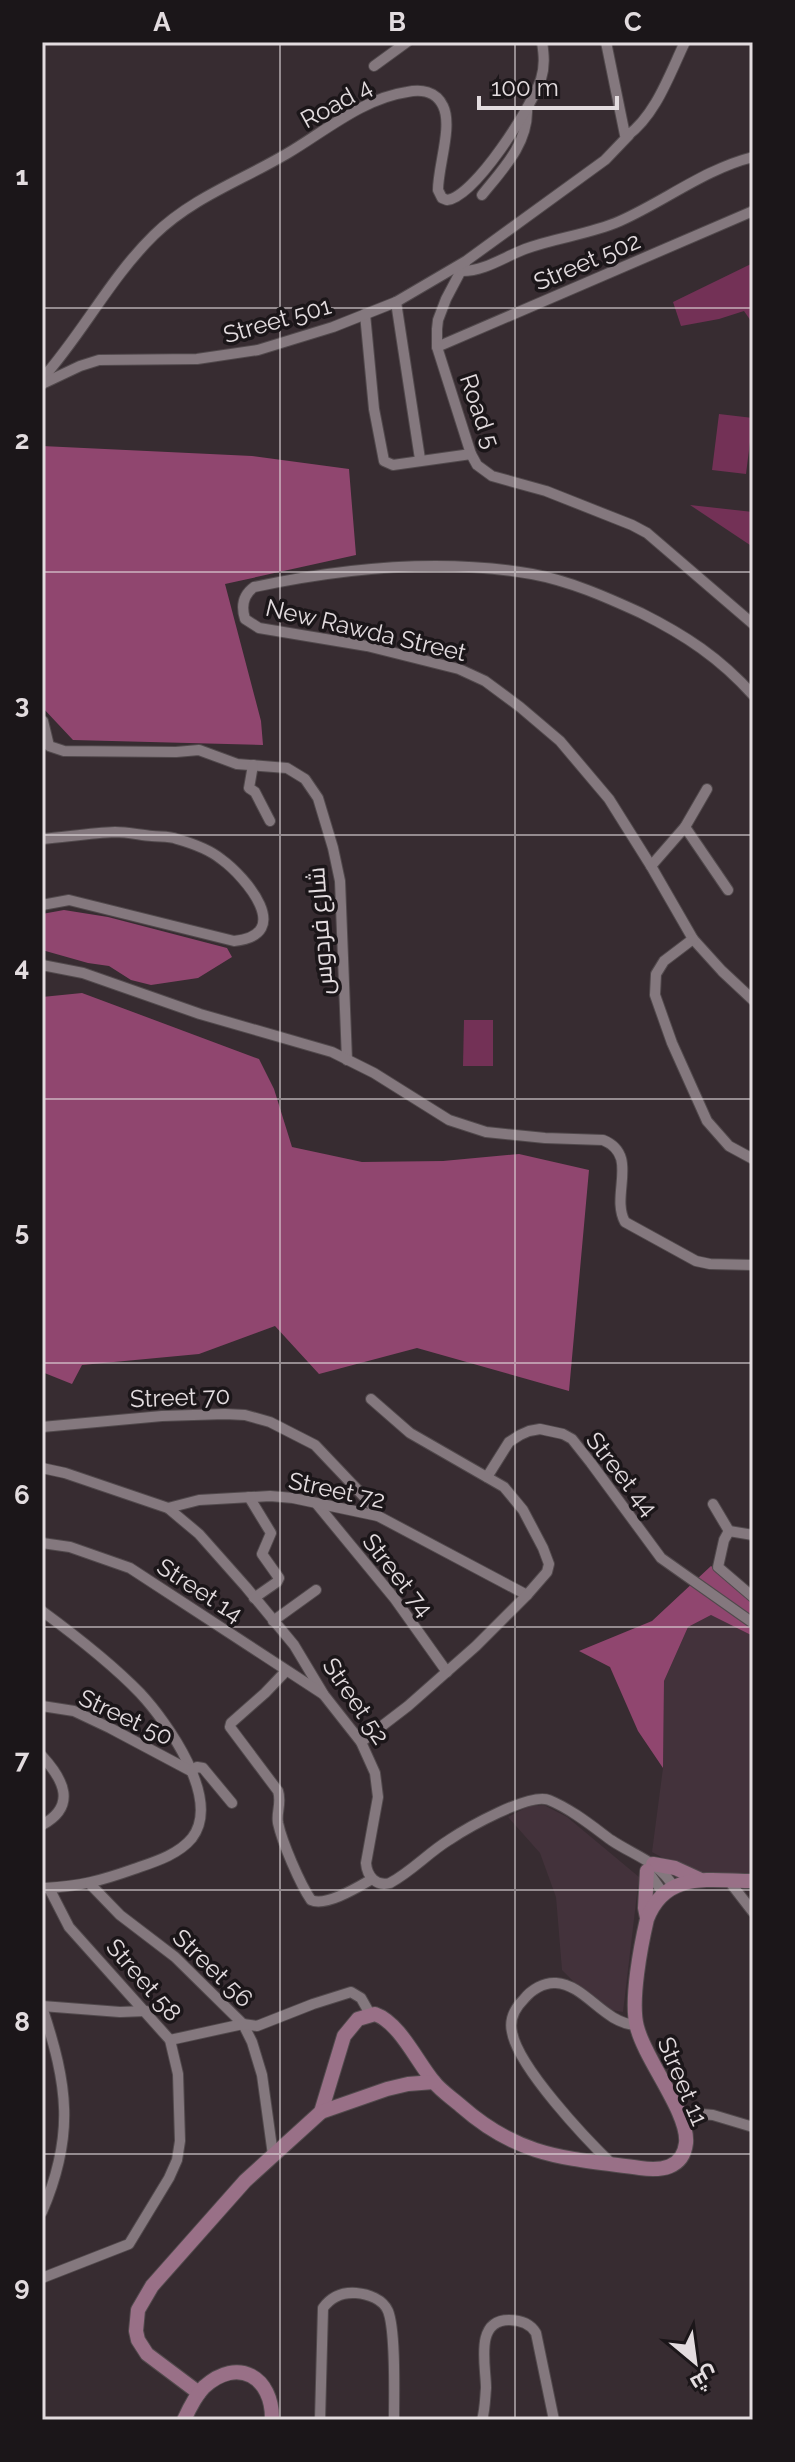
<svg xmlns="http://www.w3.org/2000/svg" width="795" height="2462" font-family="Raleway,Cairo,sans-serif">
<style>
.built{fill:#43323b}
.green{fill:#733156}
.forest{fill:#90466f}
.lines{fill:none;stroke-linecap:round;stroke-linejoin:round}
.street-casing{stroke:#51494c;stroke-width:12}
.secondary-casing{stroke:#51494c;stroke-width:16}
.street{stroke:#84787e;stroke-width:10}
.secondary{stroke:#997087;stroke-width:14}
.grid{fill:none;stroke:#e3dcdf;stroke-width:2;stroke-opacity:0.55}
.labels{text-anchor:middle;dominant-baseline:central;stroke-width:7;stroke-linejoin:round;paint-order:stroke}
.street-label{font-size:24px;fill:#e3dcdf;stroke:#1b1619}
.neatline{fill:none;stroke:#e3dcdf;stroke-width:3}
.grid-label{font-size:26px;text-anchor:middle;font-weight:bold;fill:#e3dcdf}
</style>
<rect width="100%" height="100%" fill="#372c31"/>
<g class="built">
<polygon points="711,1615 753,1636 753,1881 703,1880 652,1852 663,1768 664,1681 688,1627"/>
<polygon points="544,1805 567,1817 639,1877 623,2012 600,2008 562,1970 556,1897 540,1853 508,1817 529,1806"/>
</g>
<g class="green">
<polygon points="753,263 753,324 744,311 719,319 681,326 673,302"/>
<polygon points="719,414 753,418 746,474 712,470"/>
<polygon points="690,505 753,512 753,547"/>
<polygon points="464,1020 493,1020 493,1066 463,1066"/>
</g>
<g class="forest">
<polygon points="42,446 252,456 349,469 356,555 225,584 261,721 263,745 73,740 42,707"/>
<polygon points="64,910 108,917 227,948 232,957 198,978 151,985 131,980 109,966 88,963 42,950 42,914"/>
<polygon points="82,993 259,1059 274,1089 292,1147 362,1162 443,1161 519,1154 589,1170 569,1391 417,1348 319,1374 275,1326 199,1354 82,1365 72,1384 42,1372 42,997"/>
<polygon points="711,1566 753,1598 753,1636 711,1615 688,1627 664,1681 663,1768 638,1731 610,1667 579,1651 652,1621"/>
</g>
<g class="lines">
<g class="street-casing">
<g id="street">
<path d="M 606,42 L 625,135 L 627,136 C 656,115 670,73 685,42"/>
<polyline points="374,66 407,42"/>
<path d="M 482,195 C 502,170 528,144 527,110"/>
<polyline points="465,263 446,299 438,320 437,329 437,347 471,454 477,465 492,476 546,491 632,525 647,533 753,624"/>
<path d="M 462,271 C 485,271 504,257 525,249 C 557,237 588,235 620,221 C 665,201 705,169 753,157"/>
<polyline points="396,302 420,459"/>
<polyline points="365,314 374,409 384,461 393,465 471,454"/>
<polyline points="437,347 753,211"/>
<path d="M 42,379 C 83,333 110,278 154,235 C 193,197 243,180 288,153 C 325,131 364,98 407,92 C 421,89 436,91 443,106 C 453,126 438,166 438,190 L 442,198 L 447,200 C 475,197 532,106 541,79 C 545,66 544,55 542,42"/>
<polyline points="42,384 80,366 99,360 197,359 258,350 333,327 396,302 466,261 605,160 629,135"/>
<path d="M 753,695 C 720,658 685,635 641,613 C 606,597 570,581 532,574 C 442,558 343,568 254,587 C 243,595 241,606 245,619 L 259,628 L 367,646 L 459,669 L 485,681 L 520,707 L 560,741 L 609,799 L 651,866 L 693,939 L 722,971 L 753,1000"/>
<polyline points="43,721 49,746 64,751 176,752 199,750 237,764 287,768 305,779 318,798 333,848 340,881 347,1060"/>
<polyline points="253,765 249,788 255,792 270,821"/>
<polyline points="685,827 728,890"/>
<path d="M 42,839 C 66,837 91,833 115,832 C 128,832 140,835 152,836 C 160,837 169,836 177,839 C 191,843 210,850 221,859 C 246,877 295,935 234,941 L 69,900 L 42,905"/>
<polyline points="651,866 685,827 707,789"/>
<polyline points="693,939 664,961 656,974 655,995 672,1043 707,1121 729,1146 753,1159"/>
<path d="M 42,965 L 83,973 L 200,1014 L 332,1052 L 374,1073 L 449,1120 L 486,1132 L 545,1138 L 603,1140 C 640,1155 610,1195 625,1222 L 696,1261 L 710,1264 L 753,1265"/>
<polyline points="42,1427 162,1416 225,1414 245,1415 270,1422 315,1445 371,1504 378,1516"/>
<path d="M 42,1468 L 65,1473 L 168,1508 L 199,1534 L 246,1587 L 294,1645 L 324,1695 L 361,1742 L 375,1773 L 378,1797 L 366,1863 C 367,1876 376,1887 390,1883 C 412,1871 428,1853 449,1840 C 467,1828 530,1792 549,1800 C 571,1809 592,1826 611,1840 C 633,1855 659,1862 673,1886"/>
<polyline points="487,1477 509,1442 520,1435 529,1431 540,1429 563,1434 572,1439 591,1463 661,1558 753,1623"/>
<polyline points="249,1497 271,1533 262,1554 279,1578 277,1582 254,1598"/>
<polyline points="316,1503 395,1599 447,1672"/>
<polyline points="713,1504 729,1531"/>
<polyline points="168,1508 199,1500 270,1496 293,1498 378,1516 527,1595"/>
<polyline points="753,1535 729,1531 724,1540 718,1567 753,1597"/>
<polyline points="42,1543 70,1547 130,1568 323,1694"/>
<path d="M 42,1611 C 76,1636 111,1663 140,1693 C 167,1722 222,1799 192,1838 C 178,1855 154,1862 134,1869 C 100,1881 81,1886 45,1888"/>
<polyline points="273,1621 316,1590"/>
<path d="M 286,1671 L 265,1693 L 231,1723 L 230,1727 L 278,1791 C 282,1803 276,1812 278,1823 C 282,1842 300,1884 311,1900 C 326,1907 358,1887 372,1879"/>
<polyline points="42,1706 74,1711 110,1728 189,1770"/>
<polyline points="361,1742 408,1706 476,1646 527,1595 547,1572 549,1564 543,1548 523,1510 504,1487 410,1433 371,1399"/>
<path d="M 42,1756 C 64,1780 77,1806 42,1825"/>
<polyline points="191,1771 197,1767 203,1768 232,1803"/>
<polyline points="647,1870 663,1893"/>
<polyline points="729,1881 753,1912"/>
<polyline points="90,1884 120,1915 175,1957 243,2024 252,2042 262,2075 273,2155"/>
<polyline points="42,2006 120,2012 146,2011"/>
<path d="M 42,2007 C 68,2085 75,2135 42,2212"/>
<polyline points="170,2040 243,2024 257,2026 313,2004 351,1992 361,1998 370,2014"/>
<polyline points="678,2112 713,2115 753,2127"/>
<path d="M 612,2164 C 586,2139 518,2067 512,2032 C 509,2019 515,2008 524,1999 C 531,1990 544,1982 556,1983 C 586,1985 603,2023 636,2025"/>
<polyline points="42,2278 129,2244 169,2178 177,2160 180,2141 178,2074 170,2040 69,1927 49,1888"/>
<path d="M 320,2420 L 323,2308 C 331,2297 342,2292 356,2293 C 368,2294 383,2299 388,2311 C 396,2331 394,2396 394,2420"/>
<path d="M 482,2420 C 485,2410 485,2399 486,2388 C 486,2366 474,2320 509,2320 C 521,2320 530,2323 536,2333 L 554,2420"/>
</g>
</g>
<g class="secondary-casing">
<g id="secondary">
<polyline points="653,1864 675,1868 699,1879"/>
<polyline points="647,1918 645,1908 647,1871"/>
<path d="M 321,2112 L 344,2036 L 358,2019 L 375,2014 C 400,2023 417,2062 434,2082 C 441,2091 452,2098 461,2106 C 520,2158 567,2158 640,2168 C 660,2171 683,2169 686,2143 C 689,2113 645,2060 637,2027 C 630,2001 641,1945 647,1919 C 666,1870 710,1881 753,1881"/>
<polyline points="199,2393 147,2354 138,2340 136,2331 138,2310 152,2286 245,2181 321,2112 387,2089 408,2084 434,2082"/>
<path d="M 184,2420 C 189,2409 195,2396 204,2387 C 238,2356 273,2377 272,2420"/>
</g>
</g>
<use href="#street" class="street"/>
<use href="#secondary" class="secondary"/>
</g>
<path class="grid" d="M 280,42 L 280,2420M 515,42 L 515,2420M 42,308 L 753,308M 42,572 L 753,572M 42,835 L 753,835M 42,1099 L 753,1099M 42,1363 L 753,1363M 42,1627 L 753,1627M 42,1890 L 753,1890M 42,2154 L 753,2154"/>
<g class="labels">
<g class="street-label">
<text transform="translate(336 103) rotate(-29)">Road 4</text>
<text transform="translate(587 261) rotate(-23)">Street 502</text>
<text transform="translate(277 320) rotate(-16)">Street 501</text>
<text transform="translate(480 411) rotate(71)">Road 5</text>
<text transform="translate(366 630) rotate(13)">New Rawda Street</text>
<text transform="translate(320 931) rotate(-94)">شارع فردوس</text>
<text transform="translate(180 1397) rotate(-2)">Street 70</text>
<text transform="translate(622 1474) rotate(52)">Street 44</text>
<text transform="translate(337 1490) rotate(12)">Street 72</text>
<text transform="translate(398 1575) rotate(52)">Street 74</text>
<text transform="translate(200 1590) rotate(33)">Street 14</text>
<text transform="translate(356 1701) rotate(56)">Street 52</text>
<text transform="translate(126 1717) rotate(25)">Street 50</text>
<text transform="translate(213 1968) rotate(44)">Street 56</text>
<text transform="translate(144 1980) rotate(49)">Street 58</text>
<text transform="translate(683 2081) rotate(67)">Street 11</text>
</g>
</g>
<rect width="795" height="2462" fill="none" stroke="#1b1619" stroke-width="88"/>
<g transform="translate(695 2362) rotate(151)" stroke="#1b1619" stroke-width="6" paint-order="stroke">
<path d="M0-6L14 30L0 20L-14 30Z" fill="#e3dcdf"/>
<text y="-12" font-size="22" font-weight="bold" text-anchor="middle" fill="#e3dcdf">ش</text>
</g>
<path d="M479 96v12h138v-12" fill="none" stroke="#e3dcdf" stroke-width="4"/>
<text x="491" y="96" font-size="24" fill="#e3dcdf" stroke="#1b1619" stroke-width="6" paint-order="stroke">100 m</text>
<rect x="44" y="44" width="707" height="2374" class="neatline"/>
<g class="grid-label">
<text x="162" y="31">A</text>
<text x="397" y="31">B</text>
<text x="633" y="31">C</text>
<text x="22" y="185">1</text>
<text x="22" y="449">2</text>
<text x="22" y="713">3</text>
<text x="22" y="976">4</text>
<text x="22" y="1240">5</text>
<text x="22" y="1504">6</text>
<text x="22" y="1768">7</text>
<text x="22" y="2031">8</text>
<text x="22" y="2295">9</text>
</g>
</svg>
